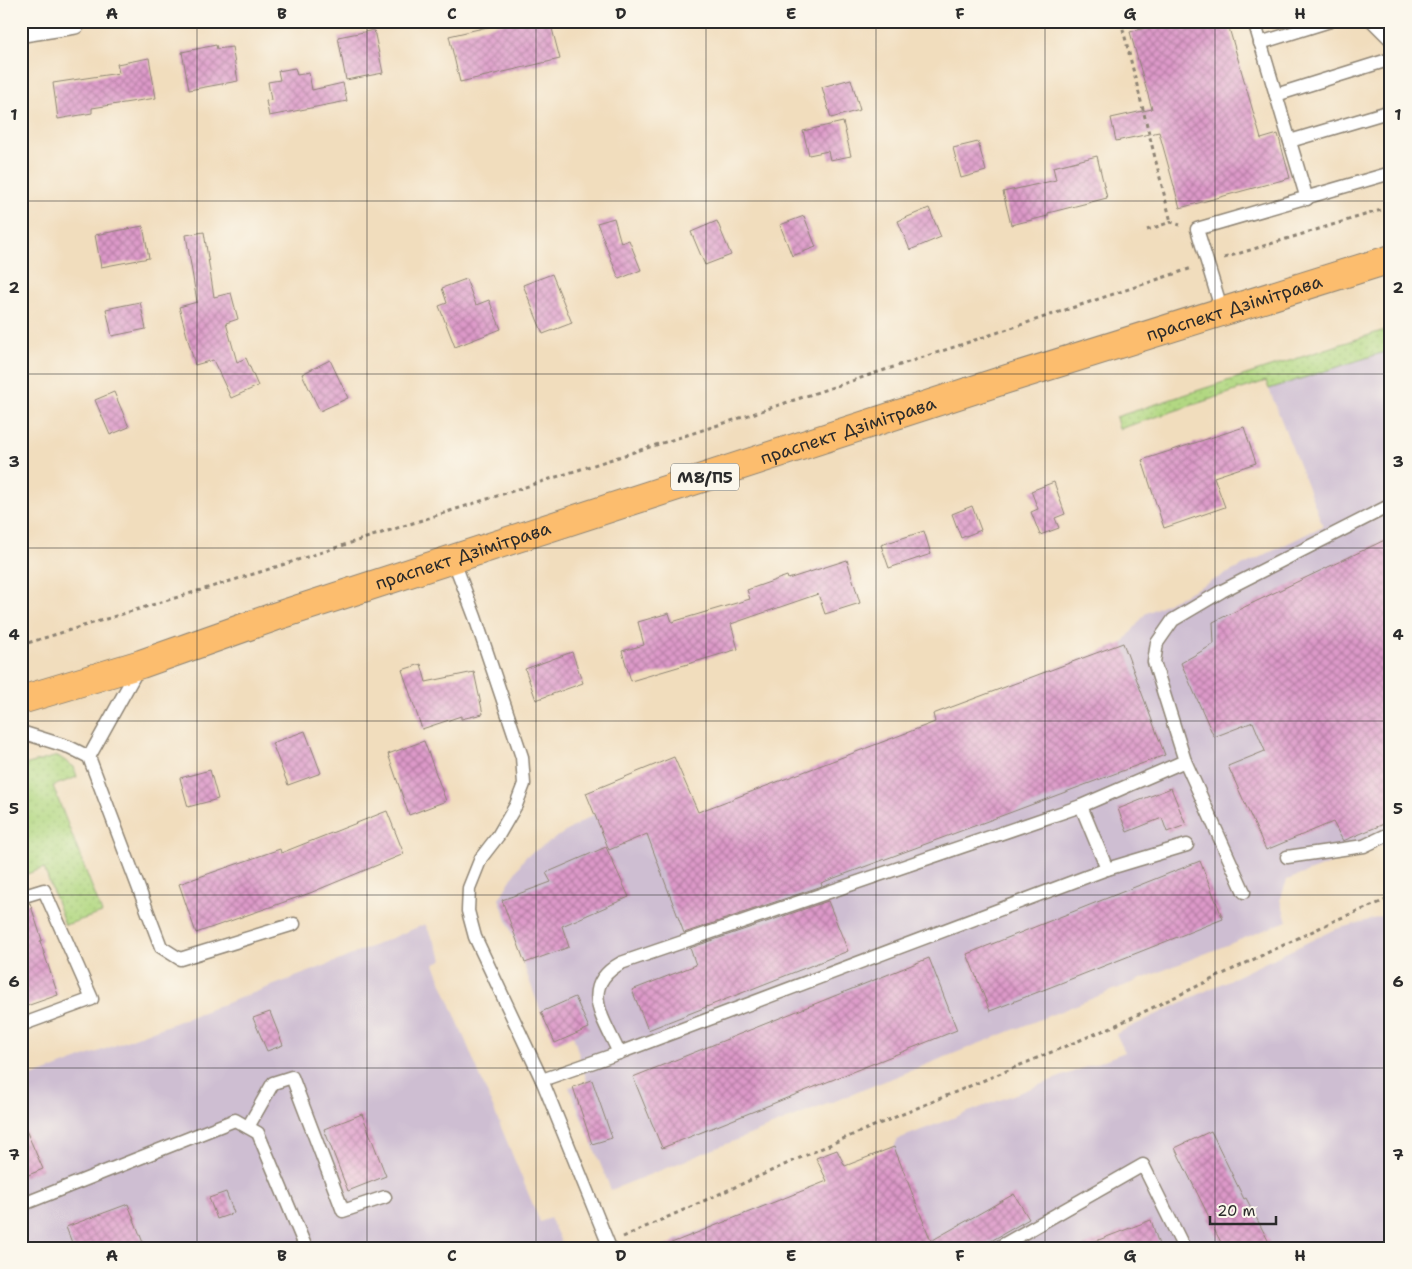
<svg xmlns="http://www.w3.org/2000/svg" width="1412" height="1269" font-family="'Shantell Sans',sans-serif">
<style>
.industrial{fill:#cebed2}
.grass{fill:url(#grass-dots);stroke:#6e8256}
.building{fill:url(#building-cross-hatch)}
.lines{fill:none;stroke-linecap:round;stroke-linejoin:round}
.lane-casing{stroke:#8e8474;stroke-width:15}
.street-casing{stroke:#8e8474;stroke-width:29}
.primary-casing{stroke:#8e8474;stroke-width:30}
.path{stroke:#8e8474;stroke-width:3;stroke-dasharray:4 4;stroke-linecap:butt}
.lane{stroke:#fff;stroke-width:12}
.street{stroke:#fff;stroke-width:26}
.primary{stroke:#fcbd6e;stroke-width:28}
.grid{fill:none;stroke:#2b2b2b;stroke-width:1;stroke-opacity:0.55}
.labels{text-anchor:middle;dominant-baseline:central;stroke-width:5;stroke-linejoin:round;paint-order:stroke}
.shield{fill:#fbf7ec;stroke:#696865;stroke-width:1}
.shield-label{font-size:16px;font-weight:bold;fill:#2b2b2b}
.street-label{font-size:18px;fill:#2b2b2b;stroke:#fbf7ec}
.neatline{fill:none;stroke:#2b2b2b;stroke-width:2}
.grid-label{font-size:16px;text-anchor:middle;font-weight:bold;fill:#2b2b2b}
</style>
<defs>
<pattern id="grass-dots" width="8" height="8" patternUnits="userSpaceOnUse" patternTransform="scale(1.25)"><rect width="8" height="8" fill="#b2d882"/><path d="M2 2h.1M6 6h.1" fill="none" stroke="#99ba70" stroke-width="1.8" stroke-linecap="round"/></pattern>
<pattern id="building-cross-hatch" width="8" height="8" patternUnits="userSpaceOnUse" patternTransform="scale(1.25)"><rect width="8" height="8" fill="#dd99c9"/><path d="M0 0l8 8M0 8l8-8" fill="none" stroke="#b37da3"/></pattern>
</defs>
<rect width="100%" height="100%" fill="#fbf7ec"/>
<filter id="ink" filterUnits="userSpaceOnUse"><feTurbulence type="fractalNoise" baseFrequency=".02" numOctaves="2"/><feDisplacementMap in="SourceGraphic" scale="10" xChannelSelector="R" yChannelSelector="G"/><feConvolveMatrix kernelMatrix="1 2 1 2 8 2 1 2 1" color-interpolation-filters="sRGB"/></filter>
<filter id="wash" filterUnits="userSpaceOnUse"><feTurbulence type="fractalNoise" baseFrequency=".0096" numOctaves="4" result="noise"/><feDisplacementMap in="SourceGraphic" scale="20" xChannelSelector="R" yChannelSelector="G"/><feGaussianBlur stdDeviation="1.12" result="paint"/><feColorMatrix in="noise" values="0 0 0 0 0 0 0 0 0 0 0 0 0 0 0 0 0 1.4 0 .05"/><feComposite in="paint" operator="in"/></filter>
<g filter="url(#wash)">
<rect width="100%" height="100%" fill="#f1ddbd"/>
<g class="industrial">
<polygon points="1391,350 1391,841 1287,880 1280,900 1287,921 611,1190 569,1087 587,1082 573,1035 555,1043 541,1012 499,899 525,857 594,814 586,793 674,757 698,812 935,722 933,714 1123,643 1145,614 1323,526 1269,389"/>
<polygon points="1391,914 1391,1248 676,1248 673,1241 826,1181 816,1158 837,1150 845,1166 894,1147 898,1139 1125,1052 1116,1034 1333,930"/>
<polygon points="425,924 443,959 434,964 540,1222 550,1218 564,1248 21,1248 21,1081 340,960"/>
</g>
<g class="grass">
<polygon points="1391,328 1391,350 1269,389 1266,381 1119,429 1116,417"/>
<polygon points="58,756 74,767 77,777 53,786 102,913 65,925 44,868 21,876 21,766"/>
</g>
<g id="blocks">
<g class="building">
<polygon points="513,21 550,21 560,59 460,82 449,36"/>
<polygon points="1171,21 1227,21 1261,139 1278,134 1290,178 1180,208 1159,132 1116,141 1111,118 1152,109 1130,32"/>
<polygon points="374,30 383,73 346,80 338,37"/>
<polygon points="216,45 217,49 232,47 238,81 189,90 182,52"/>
<polygon points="149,58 156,98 92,108 92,113 58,119 53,83 119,73 117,64"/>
<polygon points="295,68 297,75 309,73 312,90 343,83 347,101 269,116 266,101 271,100 268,82 280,80 278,71"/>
<polygon points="851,79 860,110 831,118 822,87"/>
<polygon points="843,122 851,156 830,160 828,151 809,155 803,131"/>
<polygon points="978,142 986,171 961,178 953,148"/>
<polygon points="1097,156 1107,198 1048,213 1048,216 1011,225 1003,192 1056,180 1053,167"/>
<polygon points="929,208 941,237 910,250 898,221"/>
<polygon points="804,216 816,247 792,256 780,225"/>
<polygon points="614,218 621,243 629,240 641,270 619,279 597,223"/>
<polygon points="717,221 731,255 705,265 691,232"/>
<polygon points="143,226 149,258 101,267 95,235"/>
<polygon points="204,232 214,297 231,293 238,319 226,323 237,362 246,358 258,386 231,398 213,360 195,365 179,307 197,302 186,235"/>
<polygon points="552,274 572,323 543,334 523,285"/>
<polygon points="466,279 476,305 489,300 501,329 455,347 439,306 447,303 442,288"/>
<polygon points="140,302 146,329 112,336 106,309"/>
<polygon points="330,360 348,398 320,411 302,374"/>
<polygon points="114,392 129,427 110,435 95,400"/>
<polygon points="1244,427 1256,463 1214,477 1225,507 1164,528 1142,460"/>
<polygon points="1054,482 1065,514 1055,518 1059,528 1040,535 1031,512 1038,509 1031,491"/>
<polygon points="972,506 981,530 961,538 952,514"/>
<polygon points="924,531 931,554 889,568 881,545"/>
<polygon points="1391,537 1391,821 1343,841 1333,822 1266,850 1228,766 1265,751 1253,722 1214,737 1181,663 1214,644 1213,622"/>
<polygon points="847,560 860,603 825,614 818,594 731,624 738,649 631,681 622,651 644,645 638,622 669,613 672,622 750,599 747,590 787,576 788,579"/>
<polygon points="1123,643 1165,755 821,883 822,886 684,933 647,834 609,850 586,793 674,757 698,812 935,722 933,714"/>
<polygon points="572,652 583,683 536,700 525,669"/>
<polygon points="421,664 426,682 474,672 483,714 461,719 461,716 422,729 402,670"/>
<polygon points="305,731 321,773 288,785 272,743"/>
<polygon points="424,741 446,801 409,815 388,754"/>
<polygon points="210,770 218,799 188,807 180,778"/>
<polygon points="1171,788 1186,825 1167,832 1162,818 1127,832 1118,809"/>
<polygon points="387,811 404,854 310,893 196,933 179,884 280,849 281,853"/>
<polygon points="606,847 629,897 562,926 569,947 525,963 502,900 551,882 546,873"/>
<polygon points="1200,861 1223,919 990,1011 967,954"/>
<polygon points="828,901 848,951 648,1030 632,990 696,965 690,948"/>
<polygon points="30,903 42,940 40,941 58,995 21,1008 21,905"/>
<polygon points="929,958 957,1030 662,1148 633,1077"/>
<polygon points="575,997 589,1028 555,1043 541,1012"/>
<polygon points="270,1012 283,1045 267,1051 253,1018"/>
<polygon points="592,1080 612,1138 592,1144 573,1087"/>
<polygon points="362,1114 386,1176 348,1191 324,1129"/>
<polygon points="21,1119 43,1169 21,1178"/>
<polygon points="1211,1131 1244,1199 1246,1198 1272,1248 1224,1248 1208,1218 1209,1217 1175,1148"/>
<polygon points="894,1147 931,1241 1014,1194 1029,1219 979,1248 659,1248 827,1181 816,1158 837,1150 845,1166"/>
<polygon points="226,1192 234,1213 217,1219 209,1198"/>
<polygon points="128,1204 145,1248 74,1248 66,1227"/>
<polygon points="1151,1220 1160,1248 1083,1248 1083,1246"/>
</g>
</g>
</g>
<g filter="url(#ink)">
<use href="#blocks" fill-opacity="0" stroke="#8e8474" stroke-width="1"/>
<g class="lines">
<g class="lane-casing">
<g id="lane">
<polyline points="1254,21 1307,199"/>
<polyline points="1372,21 1391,40"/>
<polyline points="1260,43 1330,21"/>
<polyline points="1276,95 1391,59"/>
<polyline points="1290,141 1391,111"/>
<polyline points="1222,311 1197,229 1391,173"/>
<polyline points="453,559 475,617 522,757 524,784 516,805 498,836 481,858 469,888 468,911 475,937 542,1080 610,1248"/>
<polyline points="21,732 69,747 89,757 161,947 180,959 294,924"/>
<polyline points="89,757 139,667"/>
<polyline points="1185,761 1244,892"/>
<polyline points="1081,806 1107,869"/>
<polyline points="1287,857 1364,846 1391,833"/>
<polyline points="21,897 44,890 92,999 21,1025"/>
<path d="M 619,1053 C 604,1019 578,987 621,963 L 1081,806 L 1185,761 L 1154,662 L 1157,643 L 1173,620 L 1222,591 L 1391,505"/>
<polyline points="542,1080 619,1053 1107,869 1187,845"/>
<polyline points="248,1127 273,1083 292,1077 343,1211 385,1197"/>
<polyline points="21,1205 235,1120 258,1133 306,1248"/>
<polyline points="1001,1246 1143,1165 1184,1248"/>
</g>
</g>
<g class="street-casing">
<polyline id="street" points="21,29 73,21"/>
</g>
<g class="primary-casing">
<g id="primary">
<path id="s1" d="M 21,700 L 141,664 L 274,617 L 1007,379 L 1391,259"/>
</g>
</g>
<g class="path">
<polyline points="1121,21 1171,222"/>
<polyline points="1147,230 1171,222 1180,225"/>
<polyline points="1224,258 1391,207"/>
<polyline points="21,645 260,572 737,419 1192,268"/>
<polyline points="623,1237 838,1141 1114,1026 1336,920 1391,898"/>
</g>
<use href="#lane" class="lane"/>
<use href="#street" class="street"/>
<use href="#primary" class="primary"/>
</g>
</g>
<path class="grid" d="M 197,21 L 197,1248M 367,21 L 367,1248M 536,21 L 536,1248M 706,21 L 706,1248M 876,21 L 876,1248M 1045,21 L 1045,1248M 1215,21 L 1215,1248M 21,201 L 1391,201M 21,374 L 1391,374M 21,548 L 1391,548M 21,721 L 1391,721M 21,895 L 1391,895M 21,1068 L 1391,1068"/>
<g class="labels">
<rect class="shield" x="671" y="463.5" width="68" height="27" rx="4"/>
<g class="shield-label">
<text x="705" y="477">М8/П5</text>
</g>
<g class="street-label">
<text stroke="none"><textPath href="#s1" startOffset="1275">праспект Дзімітрава</textPath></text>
<text stroke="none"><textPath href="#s1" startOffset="870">праспект Дзімітрава</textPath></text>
<text stroke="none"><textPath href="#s1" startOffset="465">праспект Дзімітрава</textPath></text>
</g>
</g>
<rect width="1412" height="1269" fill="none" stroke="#fbf7ec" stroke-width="55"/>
<path d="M1210 1216v8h66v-8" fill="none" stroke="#2b2b2b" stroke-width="2.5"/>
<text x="1217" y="1216" font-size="15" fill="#2b2b2b" stroke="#fbf7ec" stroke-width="4" paint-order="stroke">20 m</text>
<rect x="28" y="28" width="1356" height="1214" class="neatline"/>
<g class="grid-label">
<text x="112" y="19">A</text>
<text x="282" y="19">B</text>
<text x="452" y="19">C</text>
<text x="621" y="19">D</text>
<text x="791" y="19">E</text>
<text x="960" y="19">F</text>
<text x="1130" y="19">G</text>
<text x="1300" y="19">H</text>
<text x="14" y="120">1</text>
<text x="1398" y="120">1</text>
<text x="14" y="293">2</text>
<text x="1398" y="293">2</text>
<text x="14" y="467">3</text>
<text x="1398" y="467">3</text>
<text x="14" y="640">4</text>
<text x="1398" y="640">4</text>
<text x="14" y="814">5</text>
<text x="1398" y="814">5</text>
<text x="14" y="987">6</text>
<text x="1398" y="987">6</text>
<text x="14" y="1160">7</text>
<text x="1398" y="1160">7</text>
<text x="112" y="1261">A</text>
<text x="282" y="1261">B</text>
<text x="452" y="1261">C</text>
<text x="621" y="1261">D</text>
<text x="791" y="1261">E</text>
<text x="960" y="1261">F</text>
<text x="1130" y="1261">G</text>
<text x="1300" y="1261">H</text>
</g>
</svg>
